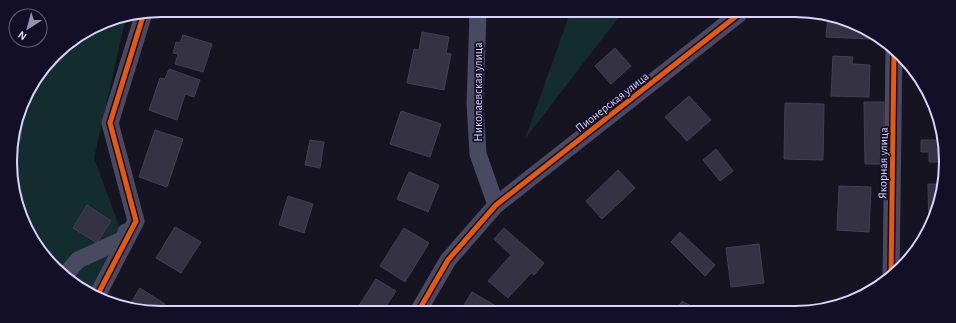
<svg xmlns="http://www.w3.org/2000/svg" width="956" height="323" font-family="'Alegreya Sans',sans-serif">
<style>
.green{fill:#132c2d}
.building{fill:#343243;stroke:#433f54}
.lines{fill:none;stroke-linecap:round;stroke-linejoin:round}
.minor{stroke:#4a4962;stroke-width:17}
.cycleway-casing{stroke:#130f26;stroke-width:8}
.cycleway{stroke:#e8590c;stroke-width:5}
.labels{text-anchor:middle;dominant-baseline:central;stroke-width:3.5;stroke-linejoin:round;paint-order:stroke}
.street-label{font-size:12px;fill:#d9d4ff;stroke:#130f26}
.rim{fill:none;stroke:#d9d4ff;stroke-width:2}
</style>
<rect width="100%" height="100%" fill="#161421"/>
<g class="green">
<polygon points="570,13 622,13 525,139"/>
<polygon points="126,17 94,158 124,239 93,295 77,287 36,246 15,200 11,142 26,94 61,48 104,21"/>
</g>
<g class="building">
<polygon points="828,15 833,15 869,33 869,39 826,37"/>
<polygon points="422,32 449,37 446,53 451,54 444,90 407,83 414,49 419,50"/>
<polygon points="183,35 212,44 203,72 175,64 178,54 173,53 176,42 180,43"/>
<polygon points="615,48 631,66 611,84 595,66"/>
<polygon points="833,56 853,57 852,64 870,65 869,97 831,96"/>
<polygon points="169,69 200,80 194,97 185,94 177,120 149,110 160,78 165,79"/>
<polygon points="689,96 711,120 687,141 665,117"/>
<polygon points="864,102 884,102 884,164 865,164"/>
<polygon points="785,103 824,104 823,160 784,159"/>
<polygon points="401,111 441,124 430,157 390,144"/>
<polygon points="18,119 22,119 21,140 12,140"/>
<polygon points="155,130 183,139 167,187 139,177"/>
<polygon points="310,140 324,142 320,168 305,165"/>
<polygon points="921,140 944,140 943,169 940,169 940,162 929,162 929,152 921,152"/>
<polygon points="716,149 733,171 720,181 703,160"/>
<polygon points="618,170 635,188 602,219 586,201"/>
<polygon points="409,172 439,185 428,212 397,199"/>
<polygon points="928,184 942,184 941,200 929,230"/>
<polygon points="839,186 871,187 869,232 837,230"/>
<polygon points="288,196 313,204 304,233 279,225"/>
<polygon points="87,205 111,221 97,243 73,228"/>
<polygon points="175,227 201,242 181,273 156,258"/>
<polygon points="404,228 429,243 405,282 380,266"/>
<polygon points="504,228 544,263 534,275 531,273 508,298 488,281 511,255 494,239"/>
<polygon points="680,232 715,265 705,276 671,242"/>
<polygon points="759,244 764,283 731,287 726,248"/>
<polygon points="376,279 396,291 384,309 357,309"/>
<polygon points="140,288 165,304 163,308 128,308"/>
<polygon points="472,292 501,309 500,310 461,310"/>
<polygon points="682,301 700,311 676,311"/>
</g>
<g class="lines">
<g class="minor">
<polyline points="478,12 475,104 478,154 496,205"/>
<polyline points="65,275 78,260 124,239 126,232"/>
<polyline points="891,277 894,50"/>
<polyline points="97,296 136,221 110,123 144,13"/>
<polyline points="419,310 448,260 496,205 739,14"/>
</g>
<g class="cycleway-casing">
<g id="cycleway">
<polyline points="891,277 894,50"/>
<polyline points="97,296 136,221 110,123 144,13"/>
<polyline points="419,310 448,260 496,205 739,14"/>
</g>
</g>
<use href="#cycleway" class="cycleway"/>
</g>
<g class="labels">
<g class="street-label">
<text transform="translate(478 92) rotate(-90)">Николаевская улица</text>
<text transform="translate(612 102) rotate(-38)">Пионерская улица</text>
<text transform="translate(883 163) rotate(-89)">Якорная улица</text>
</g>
</g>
<path d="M0 0H956V323H0ZM161 17H795A144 144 0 0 1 939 161V162A144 144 0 0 1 795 306H161A144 144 0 0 1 17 162V161A144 144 0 0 1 161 17Z" fill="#130f26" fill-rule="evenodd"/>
<path class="rim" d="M161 17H795A144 144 0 0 1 939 161V162A144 144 0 0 1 795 306H161A144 144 0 0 1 17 162V161A144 144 0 0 1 161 17Z"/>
<g transform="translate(28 28) rotate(216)"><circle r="19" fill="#130f26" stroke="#625e7d"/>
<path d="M0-3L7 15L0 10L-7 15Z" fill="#9591b1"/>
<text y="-6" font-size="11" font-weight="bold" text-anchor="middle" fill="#d9d4ff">N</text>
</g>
</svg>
